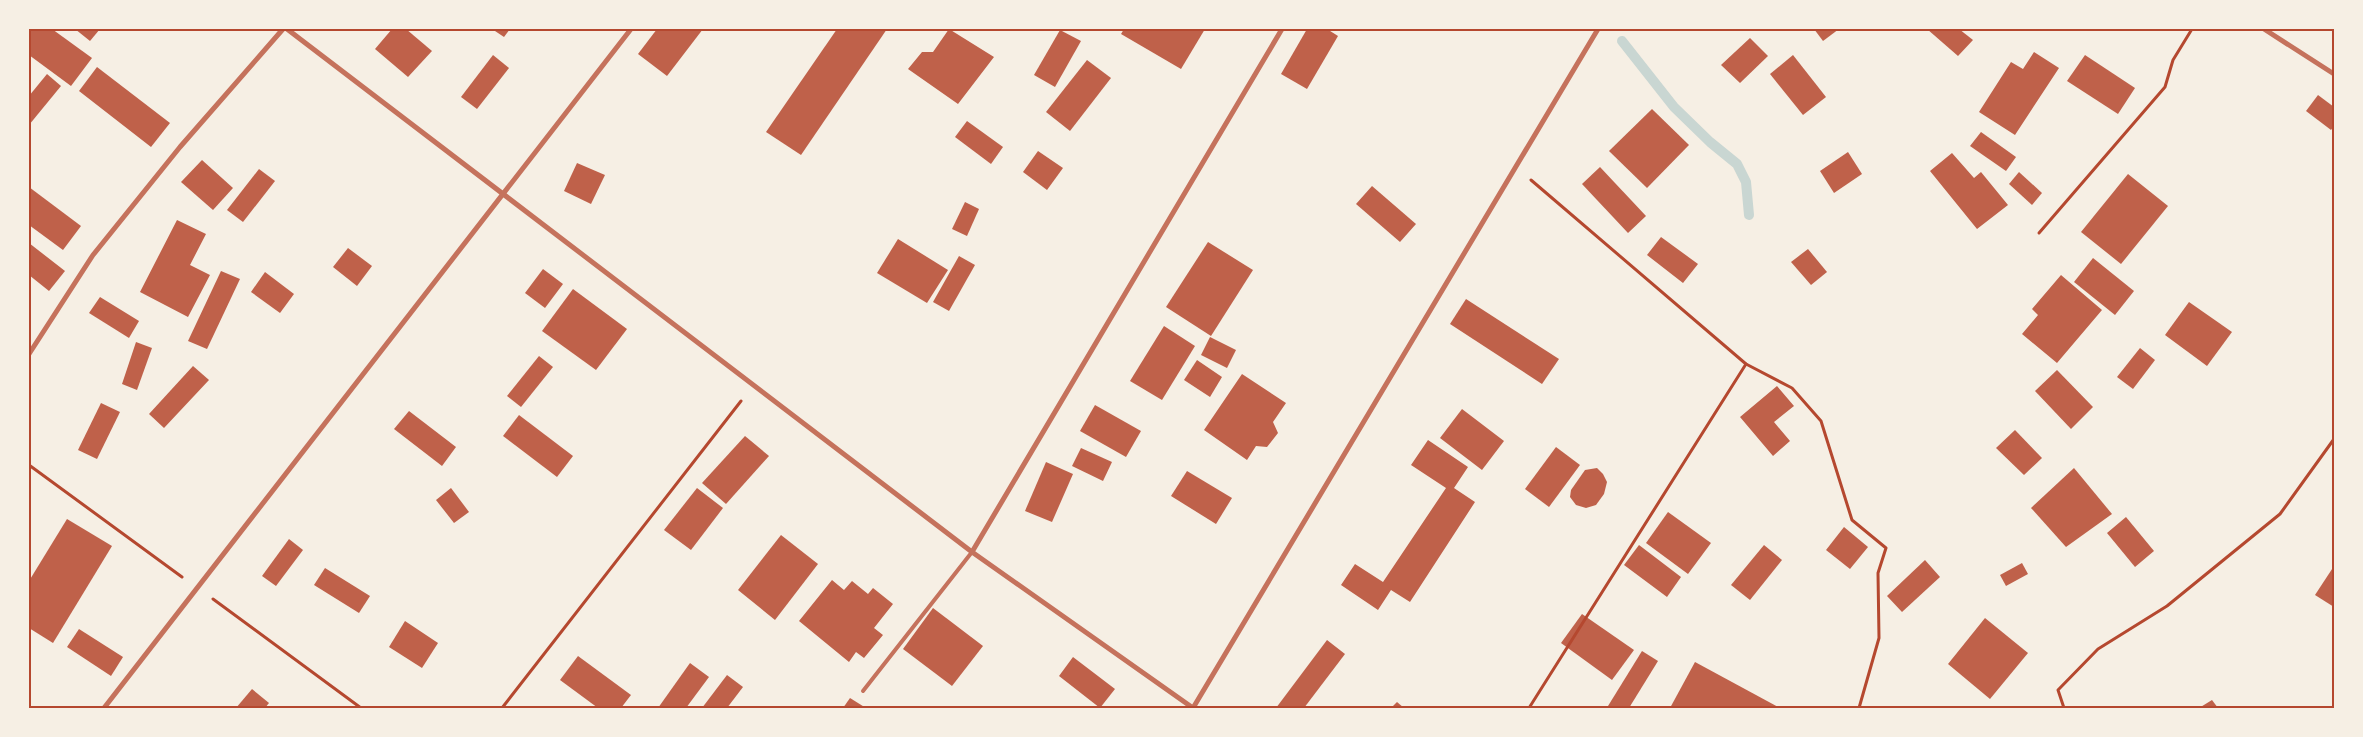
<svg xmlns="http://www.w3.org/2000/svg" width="2363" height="737" font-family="'Sofia Sans Condensed',sans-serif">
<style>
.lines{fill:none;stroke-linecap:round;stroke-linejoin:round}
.stream{stroke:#c9d6d2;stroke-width:10}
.building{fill:#bf614a}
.path{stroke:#b5482f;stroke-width:3}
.service{stroke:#c5725c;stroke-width:4}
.minor{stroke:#c5725c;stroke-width:5}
.neatline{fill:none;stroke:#b5482f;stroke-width:2}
</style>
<rect width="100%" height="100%" fill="#f6efe4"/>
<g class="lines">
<polyline class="stream" points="1622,41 1674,107 1710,142 1737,164 1746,182 1749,215"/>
</g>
<g class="building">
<polygon points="29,29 52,29 92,58 71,86 29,55"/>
<polygon points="75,29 100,29 90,41"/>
<polygon points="392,29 406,29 432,51 408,77 375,49"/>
<polygon points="492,29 510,29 504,37"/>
<polygon points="657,29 703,29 667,76 638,54"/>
<polygon points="837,29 887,29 801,155 766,132"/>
<polygon points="949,29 994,57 958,104 908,69 922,52 933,52"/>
<polygon points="1124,29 1205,29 1181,69 1121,34"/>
<polygon points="1307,29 1327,29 1338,36 1307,89 1281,74"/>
<polygon points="1814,29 1839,29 1823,41"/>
<polygon points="1927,29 1959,29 1973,40 1958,56"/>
<polygon points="1060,30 1081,41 1055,87 1034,75"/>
<polygon points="1750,38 1768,56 1740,83 1721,65"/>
<polygon points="2034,52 2059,68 2015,135 1979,112 2011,62 2023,69"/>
<polygon points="493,55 509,68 477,109 461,97"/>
<polygon points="1793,55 1826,97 1803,115 1770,74"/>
<polygon points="2085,55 2135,88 2118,114 2067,81"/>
<polygon points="1087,60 1111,78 1070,131 1046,112"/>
<polygon points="97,67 170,123 151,147 79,91"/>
<polygon points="47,74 61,86 29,125 29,96"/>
<polygon points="2318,95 2334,107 2334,126 2331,130 2306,111"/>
<polygon points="1652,109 1689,145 1647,188 1609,151"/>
<polygon points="967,121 1003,147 991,164 955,137"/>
<polygon points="1981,132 2016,157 2006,171 1970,146"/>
<polygon points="1038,151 1063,168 1047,190 1023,172"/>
<polygon points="1848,152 1862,174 1834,193 1820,171"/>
<polygon points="1952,153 1974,178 1981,172 2008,205 1977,229 1930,171"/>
<polygon points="202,160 233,188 213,210 181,182"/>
<polygon points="577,163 605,175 591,204 564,191"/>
<polygon points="1600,167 1646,216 1628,233 1582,184"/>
<polygon points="259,169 275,181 243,222 227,210"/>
<polygon points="2019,172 2042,193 2032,205 2009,184"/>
<polygon points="2128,174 2168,206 2121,264 2081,232"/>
<polygon points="1372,186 1416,224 1400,242 1356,204"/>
<polygon points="29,187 81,226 63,250 29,225"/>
<polygon points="965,202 979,209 967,236 952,229"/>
<polygon points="177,220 206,234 190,265 210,275 188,317 140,292"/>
<polygon points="1661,237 1698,264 1683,283 1647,255"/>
<polygon points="898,239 948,270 927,303 877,273"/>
<polygon points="1208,242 1253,270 1211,336 1166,307"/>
<polygon points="29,243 65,271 49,291 29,275"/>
<polygon points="348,248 372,266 357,286 333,267"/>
<polygon points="1808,249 1827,272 1811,285 1791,262"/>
<polygon points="959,256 975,265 949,311 933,302"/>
<polygon points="2093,258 2134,291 2115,315 2074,282"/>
<polygon points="543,269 563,284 545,308 525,293"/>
<polygon points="221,271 240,279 207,349 188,341"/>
<polygon points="265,272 294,294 280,313 251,292"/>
<polygon points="2061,275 2102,310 2057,363 2022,334 2038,315 2032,309"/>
<polygon points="573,289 627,329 596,370 542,331"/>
<polygon points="100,297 139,321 129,338 89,313"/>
<polygon points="1466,299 1559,359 1542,384 1450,324"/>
<polygon points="2189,302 2232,332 2207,366 2165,335"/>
<polygon points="1164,326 1195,346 1162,400 1130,381"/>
<polygon points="1210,337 1236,350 1227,368 1201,355"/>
<polygon points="136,342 152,348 137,390 122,384"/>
<polygon points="2140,348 2155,360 2133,389 2117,377"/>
<polygon points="539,356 553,367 521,407 507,396"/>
<polygon points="1197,360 1222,377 1210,397 1184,380"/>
<polygon points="193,366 209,380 164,428 149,414"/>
<polygon points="2057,370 2093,407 2071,429 2035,391"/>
<polygon points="1242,374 1286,403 1273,422 1278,433 1267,447 1256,446 1247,460 1204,430"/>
<polygon points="1777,386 1794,406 1774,422 1790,441 1773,456 1740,417"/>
<polygon points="101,403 120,412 97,459 78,450"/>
<polygon points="1095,405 1141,431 1126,457 1080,431"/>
<polygon points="1462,409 1504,441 1482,470 1440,438"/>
<polygon points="409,411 456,447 442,466 394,429"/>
<polygon points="519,415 573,456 557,477 503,436"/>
<polygon points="2015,430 2042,458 2024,475 1996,448"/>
<polygon points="745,436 769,456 726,504 702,483"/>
<polygon points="1428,440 1468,467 1454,488 1475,502 1410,602 1391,590 1378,610 1341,585 1355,564 1383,582 1446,488 1411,465"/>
<polygon points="1556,447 1580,465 1549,507 1525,489"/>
<polygon points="1081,448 1112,462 1103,481 1072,466"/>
<polygon points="1046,462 1073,474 1052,522 1025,511"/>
<polygon points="1597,468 1603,474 1607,482 1604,494 1596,505 1586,508 1576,505 1570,497 1571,490 1585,470"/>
<polygon points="2074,468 2112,514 2066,547 2031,508"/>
<polygon points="1187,471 1232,498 1216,524 1171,496"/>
<polygon points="451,488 469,512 454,523 436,500"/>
<polygon points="697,488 723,508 691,550 664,530"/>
<polygon points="1668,512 1711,543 1688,574 1646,543"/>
<polygon points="2126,517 2154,551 2135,567 2107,533"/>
<polygon points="67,519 112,546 53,643 29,628 29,581"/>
<polygon points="1844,527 1868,547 1850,569 1826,550"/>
<polygon points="781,535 818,564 775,620 738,590"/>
<polygon points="289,539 303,550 276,586 262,576"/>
<polygon points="1639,545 1681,577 1667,597 1624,565"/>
<polygon points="1764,545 1782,560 1750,600 1731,585"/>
<polygon points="1925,560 1940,577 1902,612 1887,596"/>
<polygon points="2022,563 2028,574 2006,586 2000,575"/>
<polygon points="2334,566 2334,607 2315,595"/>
<polygon points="325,568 370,596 359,613 314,585"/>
<polygon points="832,580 844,590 852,581 868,594 873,588 893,604 874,628 883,635 864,658 856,652 849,662 799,621"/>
<polygon points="933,608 983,646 952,686 903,649"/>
<polygon points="1582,614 1634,650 1612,680 1561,643"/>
<polygon points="1985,618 2028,653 1990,699 1948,664"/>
<polygon points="405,621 438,643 422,668 389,647"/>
<polygon points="79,629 123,657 111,676 67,647"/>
<polygon points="1327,640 1345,654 1304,708 1276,708"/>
<polygon points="1642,651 1658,661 1629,708 1612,708 1608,706"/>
<polygon points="578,656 631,695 621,708 598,708 560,680"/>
<polygon points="1073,657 1115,689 1100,708 1059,676"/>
<polygon points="1695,662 1780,708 1670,708"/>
<polygon points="690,663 709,677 686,708 658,708"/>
<polygon points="727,675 743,687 727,708 702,708"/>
<polygon points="252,689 269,703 265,708 236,708"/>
<polygon points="850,698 866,708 843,708"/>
<polygon points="2212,700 2218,708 2199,708"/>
<polygon points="1397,702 1404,708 1391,708"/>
</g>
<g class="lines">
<g class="path">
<polyline points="1531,180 1746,364 1792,388 1821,421 1852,520 1886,548 1878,573 1879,638 1859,708"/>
<polyline points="2039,233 2165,87 2173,60 2192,29"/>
<polyline points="29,465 182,577"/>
<polyline points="213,599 361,708"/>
<polyline points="502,708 741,401"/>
<polyline points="1529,708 1746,364"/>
<polyline points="2064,708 2058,690 2098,649 2167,606 2280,514 2334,439"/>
</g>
<polyline class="service" points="863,691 972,552"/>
<g class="minor">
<polyline points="287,29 972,552 1193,708"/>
<polyline points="2264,29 2334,74"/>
<polyline points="29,354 93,255 180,147 283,29"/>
<polyline points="972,552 1282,29"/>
<polyline points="104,708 631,29"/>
<polyline points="1193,708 1598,29"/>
</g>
</g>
<rect width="2363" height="737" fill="none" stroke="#f6efe4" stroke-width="60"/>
<rect x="30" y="30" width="2303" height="677" class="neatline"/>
</svg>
